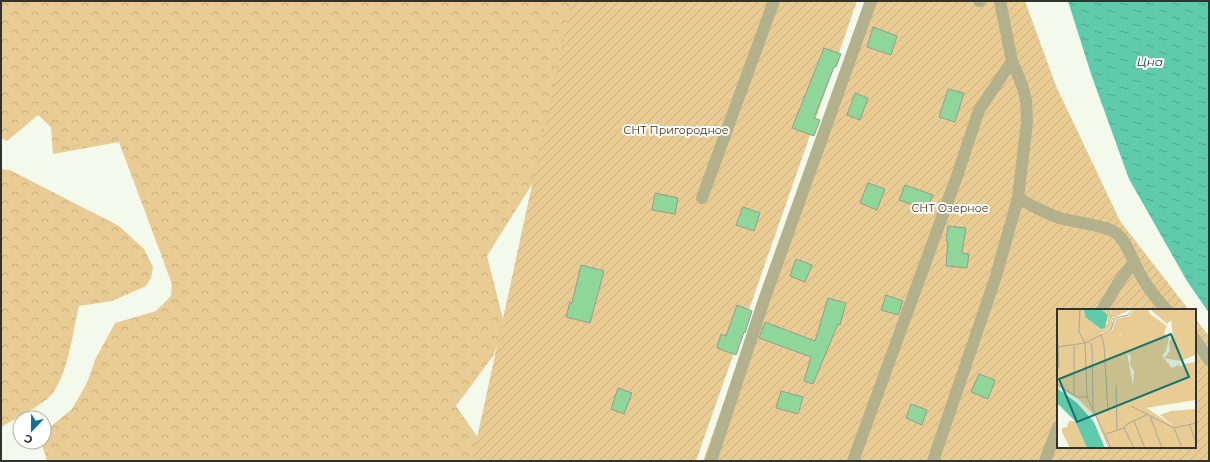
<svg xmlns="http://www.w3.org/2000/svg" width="1210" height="462" font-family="Montserrat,sans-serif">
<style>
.forest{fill:url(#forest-crowns)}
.garden{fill:url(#garden-furrows)}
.water{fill:url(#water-ripples)}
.building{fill:#8fd699;stroke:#929d93}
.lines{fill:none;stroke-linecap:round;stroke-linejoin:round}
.minor{stroke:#b3b08c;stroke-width:12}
.labels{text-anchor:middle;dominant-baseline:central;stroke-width:4;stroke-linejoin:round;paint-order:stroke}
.park-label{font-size:11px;fill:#453310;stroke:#fff}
.water-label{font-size:12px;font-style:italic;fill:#154436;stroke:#fff}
.inset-road{fill:none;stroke:#a5aa9f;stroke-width:1}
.view{fill:#0f766e;fill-opacity:0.15;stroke:#0f766e;stroke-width:2}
.inset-edge{fill:none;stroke:#31332e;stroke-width:2}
</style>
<defs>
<pattern id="forest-crowns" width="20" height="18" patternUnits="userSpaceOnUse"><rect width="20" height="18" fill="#e9cb94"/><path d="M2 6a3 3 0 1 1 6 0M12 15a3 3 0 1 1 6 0" fill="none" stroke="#c8af80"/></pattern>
<pattern id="garden-furrows" width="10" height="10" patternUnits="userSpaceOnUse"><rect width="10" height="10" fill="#e9cb94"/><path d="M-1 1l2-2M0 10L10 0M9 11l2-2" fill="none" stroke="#c8af80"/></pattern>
<pattern id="water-ripples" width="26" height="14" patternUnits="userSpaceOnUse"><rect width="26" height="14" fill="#60cbaa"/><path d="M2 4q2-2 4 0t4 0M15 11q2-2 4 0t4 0" fill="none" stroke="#50a58b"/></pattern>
</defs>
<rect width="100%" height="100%" fill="#f3f9eb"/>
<g class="forest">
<polygon points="1,1 614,1 539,173 487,256 505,327 493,356 456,406 494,461 47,461 41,442 44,442 44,432 72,409 87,383 95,360 115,323 156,311 171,296 172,284 119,142 53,154 51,127 38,115 7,141 1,138"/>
<path d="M 1,169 L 10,170 L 119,226 L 144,249 L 153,267 L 151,278 L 146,286 L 112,301 L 79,306 C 73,331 67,384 46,400 C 32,410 16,418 1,427 Z"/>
</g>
<g class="garden">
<polygon points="572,1 857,1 696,461 472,461"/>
<polygon points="865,1 1025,1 1056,86 1120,221 1189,310 1058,310 1058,447 1195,447 1195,318 1209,336 1209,461 703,461"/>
</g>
<polygon class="water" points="1068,1 1209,1 1209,313 1187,281 1129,179 1091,74"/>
<g class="building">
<polygon points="873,27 897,36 891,55 867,47"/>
<polygon points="824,48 841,54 836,67 834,67 814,118 820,120 814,136 792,128"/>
<polygon points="948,89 964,93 955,122 939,117"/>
<polygon points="855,93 868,98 860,120 847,115"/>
<polygon points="868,183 885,189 877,210 860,203"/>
<polygon points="905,185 933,195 927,210 899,200"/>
<polygon points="655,193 678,198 675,214 652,210"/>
<polygon points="743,207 760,213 754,231 736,225"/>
<polygon points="948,226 966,228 962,253 969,254 967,268 946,266 948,241 946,241"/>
<polygon points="796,259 812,265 805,282 790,276"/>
<polygon points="581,265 604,271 590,323 566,317 570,302 572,303"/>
<polygon points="886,295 903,301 898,315 881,310"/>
<polygon points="828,298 846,303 840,325 838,324 813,384 804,381 811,357 759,338 765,322 815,341"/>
<polygon points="737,305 752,311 745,333 744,332 736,355 717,348 721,334 726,336"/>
<polygon points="979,374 995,380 988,399 971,392"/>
<polygon points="618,388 632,393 624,414 611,409"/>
<polygon points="781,391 803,397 798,414 776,408"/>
<polygon points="911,404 927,410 922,425 906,418"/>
</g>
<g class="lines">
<g class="minor">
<polyline points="979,1 980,1"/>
<path d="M 1000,1 L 1012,61 L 1022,85 L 1026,100 L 1027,122 L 1018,198 C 1032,206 1044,213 1060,218 C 1074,222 1105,225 1116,233 C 1126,241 1129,252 1134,262 C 1142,280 1153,296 1167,310"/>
<polyline points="702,198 774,1"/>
<polyline points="1102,310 1120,280 1134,262"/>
<polyline points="1195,339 1209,360"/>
<polyline points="711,461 764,300 871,1"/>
<polyline points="853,461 957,176 979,110 1012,61"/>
<polyline points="933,461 996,276 1018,198"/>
<polyline points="1045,461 1058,427"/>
</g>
</g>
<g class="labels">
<g class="park-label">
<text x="676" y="130">СНТ Пригородное</text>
<text x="950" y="208">СНТ Озерное</text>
</g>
<g class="water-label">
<text x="1150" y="61">Цна</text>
</g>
</g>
<g transform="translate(1057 309)">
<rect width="139" height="139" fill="#f3f9eb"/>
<path d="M 25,0 L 27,0 L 28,8 L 44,20 L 51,14 L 51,6 L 44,0 L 51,1 L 56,14 L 54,20 L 43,25 L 22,15 ZM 53,0 L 75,0 L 58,8 L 55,8 ZM 78,0 L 91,0 L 93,5 L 110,17 L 107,24 L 112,29 L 109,42 L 105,47 L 115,59 L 121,56 L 124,58 L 126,55 L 139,53 L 139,91 L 88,99 L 75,95 L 77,62 L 73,56 L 74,47 L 66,42 L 64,24 L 55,23 L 59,10 L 72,7 ZM 93,0 L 139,0 L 138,46 L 124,52 L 107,49 L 113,42 L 112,33 L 116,27 L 114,11 L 110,15 ZM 139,100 L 139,113 L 117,117 L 103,106 L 114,102 ZM 12,112 L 18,112 L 30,139 L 13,139 L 5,123 L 5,119 L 10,118 Z" fill="#e9cb94"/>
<path d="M 0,0 L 26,0 L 27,9 L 45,26 L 60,19 L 68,33 L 79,92 L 115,116 L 139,111 L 139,139 L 51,139 L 38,107 L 20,89 L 0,78 Z" fill="#e9cb94"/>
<path d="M 27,0 L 44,0 L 51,6 L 48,19 L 44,20 L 28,8 ZM 0,79 L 20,94 L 37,113 L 48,139 L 30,139 L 18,112 L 0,94 Z" fill="#60cbaa"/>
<path class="inset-road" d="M 51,0 L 56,11M 0,14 L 2,59M 32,34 L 35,36 L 36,100M 0,38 L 28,34 L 22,23 L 23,0M 0,75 L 20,88 L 30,88 L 54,139M 59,76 L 60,122M 17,86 L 17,37M 30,88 L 28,34 L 54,21 L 58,9 L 71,6 L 76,0M 74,97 L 117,119 L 139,114M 39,105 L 51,101 L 47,36 L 44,26M 93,107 L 105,139M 77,112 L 88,139M 132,115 L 139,133M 67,119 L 77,139M 117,119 L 125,139M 49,125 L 67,119 L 70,115 L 91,105"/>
<path class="view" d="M 114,25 L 132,68 L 20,113 L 2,70 Z"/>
<rect width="139" height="139" class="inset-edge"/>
</g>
<rect width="1210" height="462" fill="none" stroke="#31332e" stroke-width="4"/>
<g transform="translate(32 430) rotate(202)"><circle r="19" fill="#ffffff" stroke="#adadab"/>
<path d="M0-3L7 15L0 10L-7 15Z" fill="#0f709d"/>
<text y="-6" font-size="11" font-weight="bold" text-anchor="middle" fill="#31332e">С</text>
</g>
</svg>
